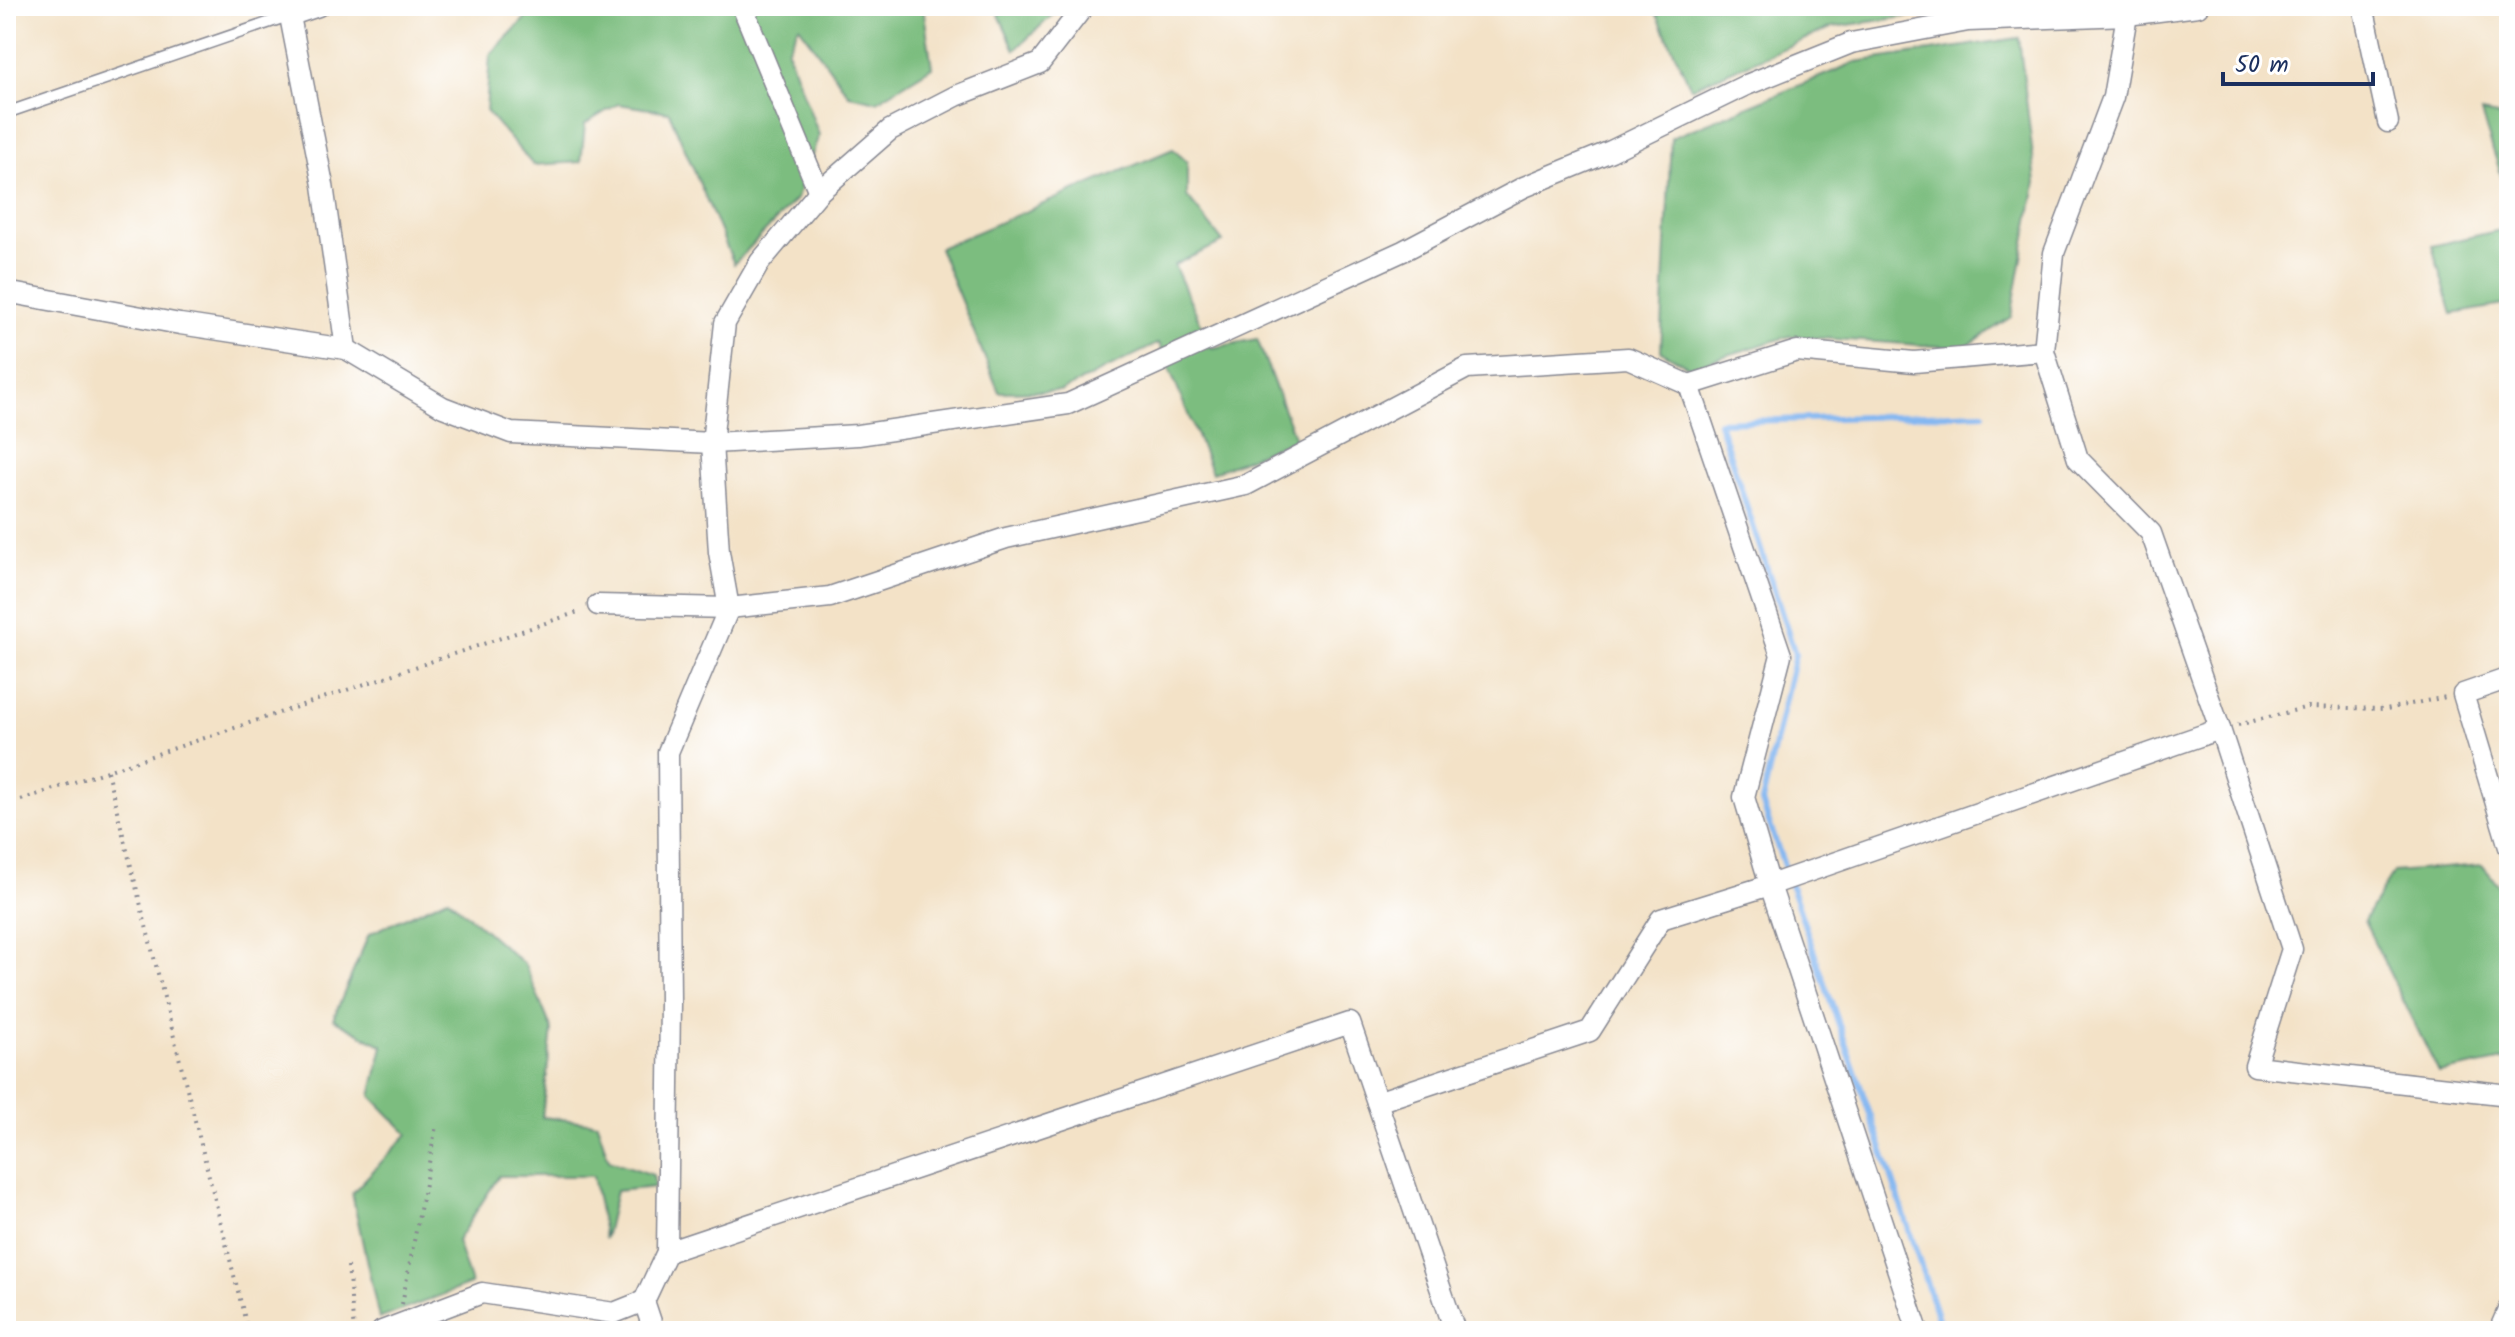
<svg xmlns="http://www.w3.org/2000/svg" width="2515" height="1337" font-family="Kalam,sans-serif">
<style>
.forest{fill:#7bbd7f;stroke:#4b766e;stroke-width:2}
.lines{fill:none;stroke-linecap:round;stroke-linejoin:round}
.stream{stroke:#84b7f1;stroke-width:6}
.lane-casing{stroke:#878892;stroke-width:13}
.street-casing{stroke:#878892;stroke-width:23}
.path{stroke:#878892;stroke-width:4;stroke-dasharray:2 6;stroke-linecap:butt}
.lane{stroke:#fff;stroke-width:10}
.street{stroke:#fff;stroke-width:20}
</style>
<rect width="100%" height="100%" fill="#fff"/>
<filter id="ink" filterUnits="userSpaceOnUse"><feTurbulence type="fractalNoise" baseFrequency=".0125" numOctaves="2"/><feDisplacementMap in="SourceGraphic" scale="16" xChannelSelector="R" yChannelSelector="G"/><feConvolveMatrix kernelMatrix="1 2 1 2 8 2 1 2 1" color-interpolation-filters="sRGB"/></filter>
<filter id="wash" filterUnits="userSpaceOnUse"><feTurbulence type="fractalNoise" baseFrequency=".006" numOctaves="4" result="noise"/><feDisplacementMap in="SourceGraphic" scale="32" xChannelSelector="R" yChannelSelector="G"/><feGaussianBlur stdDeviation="1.8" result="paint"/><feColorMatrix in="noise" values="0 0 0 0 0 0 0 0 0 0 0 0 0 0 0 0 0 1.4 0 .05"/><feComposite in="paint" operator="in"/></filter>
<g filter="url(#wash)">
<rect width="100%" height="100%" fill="#f3e2c7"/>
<g class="forest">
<polygon points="537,6 923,6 932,67 877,101 849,95 799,26 787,50 819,135 797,198 734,264 669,112 618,104 585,124 581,162 533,165 486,111 490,55"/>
<polygon points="995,6 1062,6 1015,50"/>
<polygon points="1653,6 1983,6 1833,27 1691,88"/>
<polygon points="2019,38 2036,183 2011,317 1964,348 1790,336 1689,367 1661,351 1671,138 1856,62"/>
<polygon points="2481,113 2509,118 2509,199"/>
<polygon points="1173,149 1187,162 1187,196 1223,242 1174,265 1212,348 1257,339 1295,439 1212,473 1159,343 1061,391 999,392 939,248"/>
<polygon points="2509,228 2509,304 2452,314 2432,246"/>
<polygon points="2482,865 2509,897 2509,1059 2439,1073 2364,921 2393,872"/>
<polygon points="448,898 525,965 552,1030 542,1117 597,1123 609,1160 653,1175 655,1187 616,1191 605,1239 593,1176 499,1176 457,1241 471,1284 379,1319 352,1193 408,1134 371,1096 383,1046 333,1019 369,934"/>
</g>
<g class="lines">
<polyline class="stream" points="1942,1331 1892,1178 1762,802 1795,654 1719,422 1983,413"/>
</g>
</g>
<g filter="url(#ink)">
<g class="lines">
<g class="lane-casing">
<polyline id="lane" points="6,113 291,15"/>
</g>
<g class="street-casing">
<g id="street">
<polyline points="288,6 323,185 346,349"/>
<polyline points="742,6 819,192"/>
<polyline points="2363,6 2388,122"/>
<polyline points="291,15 318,6"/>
<polyline points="2127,15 2113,97 2054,253 2044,351 2078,459 2151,533 2220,729 2292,949 2255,1066 2509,1095"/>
<polyline points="6,292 180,324 346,349 443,407 511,433 712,443 858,435 1068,404 1403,251 1524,187 1611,151 1744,86 1851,43 1968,21 2127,15 2198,6"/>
<polyline points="1689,385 1781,655 1744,797 1770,885 1918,1331"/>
<polyline points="598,605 729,608 830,597 1006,538 1246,485 1467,368 1628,358 1689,385 1797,351 1914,362 2044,351"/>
<polyline points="2509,678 2463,694 2509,847"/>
<polyline points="1377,1102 1590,1031 1661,919 1770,885 2220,729"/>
<polyline points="667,1252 1350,1023 1455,1331"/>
<polyline points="382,1331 482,1293 614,1313 644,1301"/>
<polyline points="654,1331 644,1301 667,1252 670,1002 668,752 729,608 719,552 712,443 725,323 760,262 819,192 890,130 956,96 1040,63 1084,6"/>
<polyline points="2499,1331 2509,1308"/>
</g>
</g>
<g class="path">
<polyline points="2238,725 2308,707 2386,709 2446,697"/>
<polyline points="107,771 248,1331"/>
<polyline points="6,805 581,611"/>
<polyline points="348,1266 354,1331"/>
<polyline points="402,1304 436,1126"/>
</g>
<use href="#lane" class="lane"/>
<use href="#street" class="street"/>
</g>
</g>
<rect width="2515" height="1337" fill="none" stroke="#fff" stroke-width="32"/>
<path d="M2223 72v12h150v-12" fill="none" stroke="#1b2f5e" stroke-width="4"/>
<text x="2235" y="72" font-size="24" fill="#1b2f5e" stroke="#ffffff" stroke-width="6" paint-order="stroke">50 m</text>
</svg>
